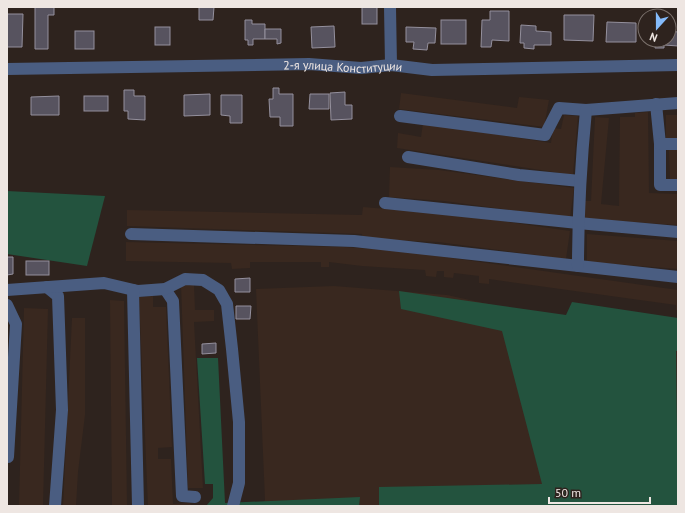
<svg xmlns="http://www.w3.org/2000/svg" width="685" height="513" font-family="'PT Sans',sans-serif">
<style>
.built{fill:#39281f}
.green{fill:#23533e}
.building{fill:#57535f;stroke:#94909d}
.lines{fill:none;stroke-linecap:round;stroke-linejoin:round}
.minor{stroke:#4a5d81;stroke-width:12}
.labels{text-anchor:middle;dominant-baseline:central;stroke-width:4;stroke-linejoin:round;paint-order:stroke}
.street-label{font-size:12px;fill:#eee6e2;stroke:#2e231e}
</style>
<rect width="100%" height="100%" fill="#2e231e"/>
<g class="built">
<polygon points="401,93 517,108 519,97 549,100 544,127 399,109"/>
<polygon points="648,112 649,193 678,194 678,225 584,219 584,201 591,201 595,117 609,118 601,204 619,206 620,117 635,117 635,113"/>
<polygon points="564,115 578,116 573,175 397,148 398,133 421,137 423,123 551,143 553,128 561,129"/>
<rect x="666" y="115" width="12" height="23"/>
<polygon points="669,150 678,150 678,179 670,179"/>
<polygon points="390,167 439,170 574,188 570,218 444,201 389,197"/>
<polygon points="363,207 459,215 570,231 566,259 438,242 363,239 362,234 127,226 127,210 362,215"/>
<polygon points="587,234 678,241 678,269 587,262"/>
<polygon points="126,242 344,247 402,251 678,290 678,310 676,310 676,305 489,279 489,284 479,283 479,276 454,273 453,278 444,277 444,271 437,271 436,277 426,276 425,270 362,266 329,262 329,267 321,267 321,262 250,262 250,268 232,269 231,263 126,261"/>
<polygon points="181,284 194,285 195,310 214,310 214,321 194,322 203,488 188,488"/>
<polygon points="334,286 447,295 678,345 678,506 260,506 265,500 256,289"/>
<polygon points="153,296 153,307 166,307 172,447 158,448 158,459 171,459 173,504 190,503 191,506 148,506 139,297"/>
<polygon points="110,300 124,301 127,506 112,506"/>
<polygon points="24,308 48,309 43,506 19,506"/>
<polygon points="72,318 85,318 85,415 78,472 76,506 63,506"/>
</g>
<g class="green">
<polygon points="7,191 105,196 87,266 7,254"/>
<polygon points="399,291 566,315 572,302 678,318 678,351 676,351 678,506 379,506 379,487 542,484 502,331 401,309"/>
<polygon points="197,358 218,358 225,503 360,497 359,506 206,506 213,498 213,484 205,484"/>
</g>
<g class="building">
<polygon points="35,7 54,7 54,15 48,15 48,49 35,49"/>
<polygon points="199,7 214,7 213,20 199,20"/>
<rect x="362" y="7" width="15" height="17"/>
<polygon points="490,11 509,11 509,41 492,40 491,47 481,47 482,20 490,20"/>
<polygon points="7,14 23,14 22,47 7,47"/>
<polygon points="564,15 594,15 593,41 564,40"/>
<polygon points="245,20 252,20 252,24 265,24 265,39 253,39 253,45 248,45 248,40 245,40"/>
<rect x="441" y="20" width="25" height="24"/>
<polygon points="607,22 636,23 636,42 606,42"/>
<polygon points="521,25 536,26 536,31 551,32 551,45 534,45 534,49 524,48 524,43 520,43"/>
<polygon points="334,26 335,47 312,48 311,27"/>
<rect x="155" y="27" width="15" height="18"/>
<polygon points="406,27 436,28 435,43 428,43 427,50 413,49 414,42 406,42"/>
<polygon points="265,29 281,29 281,43 277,44 277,39 265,39"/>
<rect x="75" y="31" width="19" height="18"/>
<polygon points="669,31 678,32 678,46 664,45 664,48 655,48 656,40 669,40"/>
<polygon points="273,88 279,88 279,94 293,94 293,126 280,126 280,117 270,117 269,99 273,99"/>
<polygon points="124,90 134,90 134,96 145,96 145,120 128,119 128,111 124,111"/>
<polygon points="345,92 345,105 352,105 352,119 331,120 330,93"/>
<polygon points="210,94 210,115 184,116 184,95"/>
<polygon points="310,94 329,94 329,109 309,109"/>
<polygon points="221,95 242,95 242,123 230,123 230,116 221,115"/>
<polygon points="59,96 59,115 31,115 31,97"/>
<rect x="84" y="96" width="24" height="15"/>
<polygon points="7,257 13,257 13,274 7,275"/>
<rect x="26" y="261" width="23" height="14"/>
<polygon points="250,278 250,292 235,292 235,279"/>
<polygon points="236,306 251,306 250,319 236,319"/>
<polygon points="216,343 216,353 202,354 202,344"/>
</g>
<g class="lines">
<g class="minor">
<polyline points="390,7 391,65"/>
<path id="s1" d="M 7,69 L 309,64 L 361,68 L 391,65 L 432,70 L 678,65"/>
<polyline points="656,104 660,144 660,185 678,185"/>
<polyline points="400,116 545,135 559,108 586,110 678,103"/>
<polyline points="660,144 678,144"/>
<polyline points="408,157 519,175 580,181"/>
<polyline points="385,203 578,223 678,232"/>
<polyline points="131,234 354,241 678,277"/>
<path d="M 578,266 C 578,214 581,162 586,110"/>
<polyline points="47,287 58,296 62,410 55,506"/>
<polyline points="165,289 173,301 182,496 195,497"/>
<polyline points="7,290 104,283 138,291 165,289 185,279 203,280 219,290 227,304 232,349 239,422 239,483 233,506"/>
<polyline points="133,290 138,506"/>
<polyline points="7,305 16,324 8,457"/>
</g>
</g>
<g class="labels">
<g class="street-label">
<text stroke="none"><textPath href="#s1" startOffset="336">2-я улица Конституции</textPath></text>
</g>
</g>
<rect width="685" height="513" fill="none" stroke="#eee6e2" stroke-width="16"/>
<g transform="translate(657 28) rotate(201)"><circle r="19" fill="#2e231e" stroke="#7b716c"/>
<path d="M0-3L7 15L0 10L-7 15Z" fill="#84bbfb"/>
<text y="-6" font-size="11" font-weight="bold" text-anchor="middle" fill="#eee6e2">N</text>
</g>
<path d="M549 497v6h101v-6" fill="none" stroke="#eee6e2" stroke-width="2"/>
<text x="555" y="497" font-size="12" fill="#eee6e2" stroke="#2e231e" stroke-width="3" paint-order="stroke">50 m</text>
</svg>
